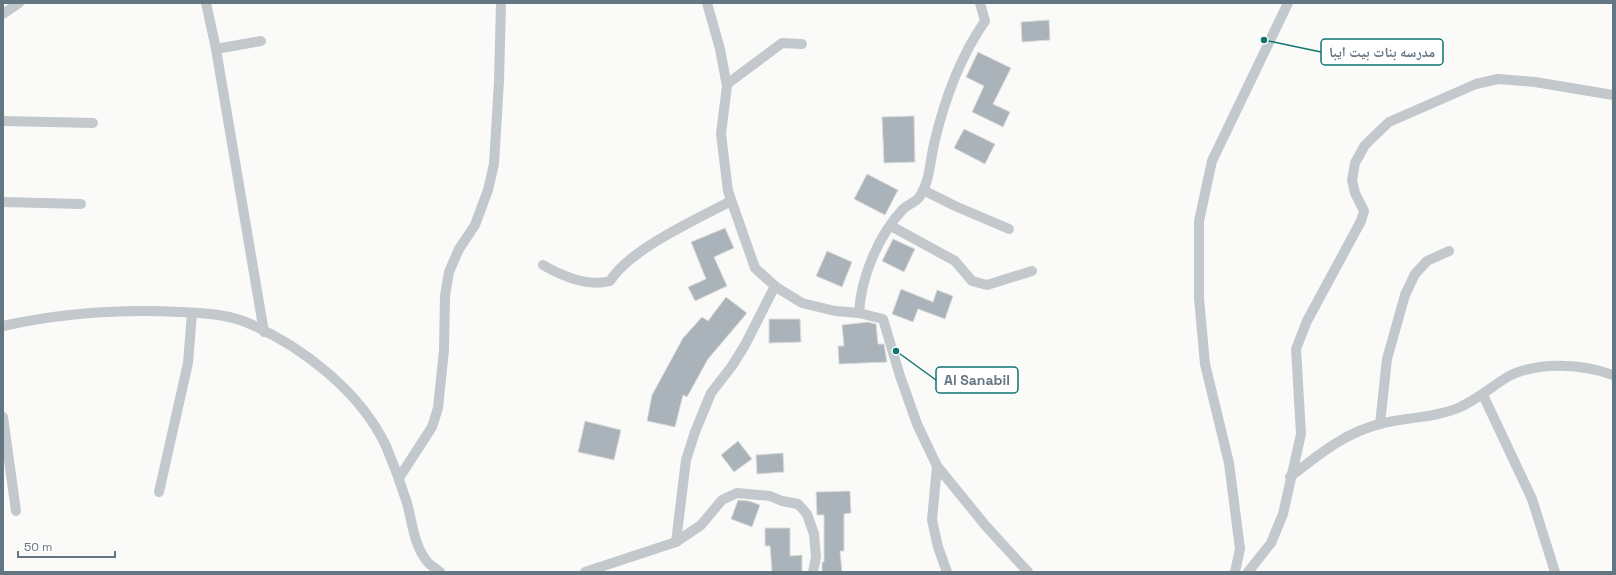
<svg xmlns="http://www.w3.org/2000/svg" width="1616" height="575" font-family="'Space Grotesk','Noto Naskh Arabic',sans-serif">
<style>
.building{fill:#aab3b9;stroke:#dcdcda}
.lines{fill:none;stroke-linecap:round;stroke-linejoin:round}
.street{stroke:#c3c8cc;stroke-width:10}
.leader{fill:none;stroke:#0f766e;stroke-width:1.5}
.callout-dot{fill:#0f766e;stroke:#fff;stroke-width:1.5}
.callout{fill:#fff;stroke:#0f766e;stroke-width:1.5}
.callout-label{font-size:14px;text-anchor:middle;font-weight:bold;fill:#657683}
</style>
<rect width="100%" height="100%" fill="#fafaf8"/>
<g class="building">
<polygon points="1049,20 1050,40 1022,42 1021,22"/>
<polygon points="978,52 1011,68 993,104 1010,112 1003,127 972,112 984,86 966,77"/>
<polygon points="914,116 915,162 884,163 882,117"/>
<polygon points="964,129 995,144 985,164 954,148"/>
<polygon points="867,174 898,190 885,215 854,199"/>
<polygon points="725,228 734,248 714,257 727,286 695,301 688,287 706,279 691,242"/>
<polygon points="893,239 915,249 904,272 882,261"/>
<polygon points="827,251 852,262 842,287 816,276"/>
<polygon points="901,289 933,302 937,290 953,296 945,319 918,309 913,322 892,314"/>
<polygon points="726,297 747,313 708,359 687,397 683,395 675,427 647,421 652,395 683,338 702,317 708,321"/>
<polygon points="769,319 800,319 801,342 769,343"/>
<polygon points="868,322 876,324 878,344 884,344 887,362 839,364 838,346 844,346 842,325"/>
<polygon points="585,421 621,430 614,460 578,452"/>
<polygon points="738,441 752,459 734,472 721,455"/>
<polygon points="783,453 784,472 757,474 756,455"/>
<polygon points="850,491 851,513 844,514 844,551 840,551 842,572 822,572 822,562 824,562 824,515 817,515 816,492"/>
<polygon points="738,500 749,501 760,505 752,527 731,519"/>
<polygon points="765,528 790,528 790,556 802,555 802,572 772,572 770,546 765,546"/>
</g>
<g class="lines">
<g class="street">
<polyline points="206,3 216,49 264,332"/>
<polyline points="707,3 720,49 727,86 721,134 728,191 755,268 776,287 802,303 835,311 859,313 883,319 900,376 917,424 937,466 985,525 1028,572"/>
<polyline points="3,14 19,3"/>
<polyline points="216,49 261,41"/>
<polyline points="727,84 782,43 802,44"/>
<polyline points="3,121 93,123"/>
<polyline points="923,190 955,206 1009,229"/>
<polyline points="3,202 81,204"/>
<polyline points="891,226 955,261 972,281 987,285 1032,271"/>
<path d="M 543,265 C 562,276 588,287 610,281 C 630,249 697,219 731,201"/>
<path d="M 859,313 C 861,277 878,236 903,209 C 908,204 917,202 920,196 C 930,181 930,161 934,144 C 944,101 960,57 985,21 L 980,3"/>
<path d="M 3,326 C 62,313 120,309 180,312 C 201,313 224,314 243,321 C 300,344 360,391 386,446 C 394,465 401,484 407,503 C 412,521 414,545 426,560 C 429,565 435,568 440,572"/>
<polyline points="1483,395 1532,499 1555,572"/>
<polyline points="3,417 16,511"/>
<polyline points="1380,424 1387,359 1405,295 1415,274 1427,261 1449,251"/>
<polyline points="937,466 932,520 938,547 947,572"/>
<path d="M 1290,477 C 1319,454 1347,431 1384,423 C 1408,417 1434,418 1458,408 C 1477,400 1492,386 1509,376 C 1539,361 1583,364 1613,375"/>
<polyline points="399,478 432,427 438,408 444,350 445,296 449,272 459,249 475,225 488,190 494,164 499,81 501,3"/>
<polyline points="159,492 188,363 192,313"/>
<polyline points="676,542 686,460 695,432 711,393 732,366 745,345 775,286"/>
<polyline points="585,572 676,542 701,525 722,500 737,493 770,496 782,501 798,504 807,514 814,534 816,557 813,572"/>
<polyline points="1235,572 1240,549 1229,463 1205,364 1199,298 1199,221 1212,161 1288,3"/>
<polyline points="1248,572 1271,543 1283,514 1301,434 1296,349 1307,321 1361,221 1364,211 1355,193 1352,180 1355,163 1365,145 1389,122 1476,84 1498,79 1535,82 1613,95"/>
</g>
</g>
<path class="leader" d="M1264 40L1321 52M896 351L936 380"/>
<g class="callout-dot">
<circle cx="1264" cy="40" r="4"/>
<circle cx="896" cy="351" r="4"/>
</g>
<g class="callout">
<rect x="1321" y="39" width="122" height="26" rx="4"/>
<rect x="936" y="367" width="82" height="26" rx="4"/>
</g>
<g class="callout-label">
<text x="1382" y="57">مدرسه بنات بيت ايبا</text>
<text x="977" y="385">Al Sanabil</text>
</g>
<rect width="1616" height="575" fill="none" stroke="#657683" stroke-width="8"/>
<path d="M18 551v6h97v-6" fill="none" stroke="#657683" stroke-width="2"/>
<text x="24" y="551" font-size="12" fill="#657683" stroke="#ffffff" stroke-width="3" paint-order="stroke">50 m</text>
</svg>
